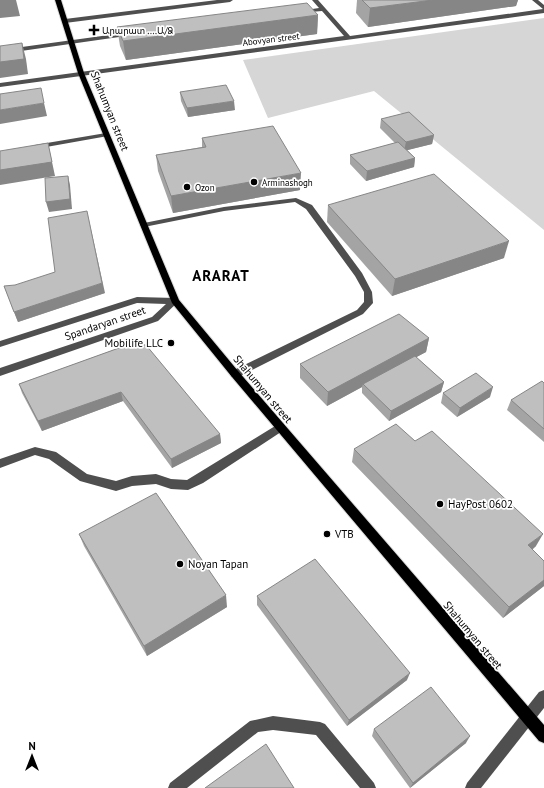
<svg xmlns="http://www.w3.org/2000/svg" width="544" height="788" font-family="'PT Sans','Noto Sans Armenian',sans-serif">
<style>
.green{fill:#d6d6d6}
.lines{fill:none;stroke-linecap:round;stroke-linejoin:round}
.major-casing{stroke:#dbdbdb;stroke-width:2}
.minor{fill:#4f4f4f;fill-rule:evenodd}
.major{fill:#000;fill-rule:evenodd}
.wall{fill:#a4a4a4}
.shaded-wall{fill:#868686}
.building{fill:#bfbfbf;stroke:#868686}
.poi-dot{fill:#000;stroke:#fff;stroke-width:1.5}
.labels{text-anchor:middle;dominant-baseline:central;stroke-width:3.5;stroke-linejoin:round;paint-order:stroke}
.far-poi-label{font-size:9px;fill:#000;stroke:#fff;text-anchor:start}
.far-street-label{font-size:9px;fill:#000;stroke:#fff}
.street-label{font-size:11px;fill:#000;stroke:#fff}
.poi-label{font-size:11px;fill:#000;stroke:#fff;text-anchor:start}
.district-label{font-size:15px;font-weight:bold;letter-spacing:1px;fill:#000;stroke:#fff}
</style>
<rect width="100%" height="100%" fill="#fff"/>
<polygon class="green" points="544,18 544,230 374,91 268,118 243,60"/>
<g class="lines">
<g class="major-casing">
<polygon id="major" points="55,0 61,0 84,73 179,300 238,371 544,725 544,743 539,741 232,377 172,303 78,73"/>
</g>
<g class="minor">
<polygon points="217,0 233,0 230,2 65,23 62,21 65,19"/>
<polygon points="312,0 318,0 350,36 543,9 532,0 538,0 544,5 544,13 0,87 0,83 344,36 322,11 299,13 299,11 319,8"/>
<polygon points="131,32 133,33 133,35 0,54 0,50"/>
<polygon points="106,133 108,134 108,136 35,149 31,147 35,145"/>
<polygon points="296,198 312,205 362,273 372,292 373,303 363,314 238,377 232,377 230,374 232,371 357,310 364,302 364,292 355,276 306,209 295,202 224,211 144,227 140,225 144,223 224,207"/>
<polygon points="137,297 175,298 179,301 158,321 0,376 0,368 152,317 166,304 137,303 0,347 0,341"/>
<polygon points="280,423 284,424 285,427 284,430 203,483 188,490 171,489 156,484 132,486 116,491 80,481 49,459 35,455 0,468 0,459 35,447 56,452 87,474 116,481 132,476 156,474 171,479 187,480"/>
<polygon points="544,690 544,708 481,788 465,788 467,783 539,692"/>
<polygon points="273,716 320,722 325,724 374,783 376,788 360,788 316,735 273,730 258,732 187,788 168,788 170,783 250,721"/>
</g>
<use href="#major" class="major"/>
</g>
<g class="wall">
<polygon points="357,0 518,0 516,6 368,27 356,13"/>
<polygon points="318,15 317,34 126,60 120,46 117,27"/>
<polygon points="180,92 235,110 188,117 181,101"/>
<polygon points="381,119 434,135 432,144 407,150 415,158 414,167 366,181 350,164 350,155 395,143 380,128"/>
<polygon points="202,138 300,190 173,213 158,171 156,155 202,147"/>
<polygon points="328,205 504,258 392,296 327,222"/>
<polygon points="4,286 105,293 18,322"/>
<polygon points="429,338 426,352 416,357 444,382 441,392 389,421 362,393 362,387 327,406 300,378 300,364"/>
<polygon points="130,344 220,434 221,443 172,468 123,401 42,431 22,393 19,384"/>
<polygon points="544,383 544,442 507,410 511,400"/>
<polygon points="443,393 490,397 457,417 441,403"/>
<polygon points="415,441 536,546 532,550 544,561 544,586 503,618 352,462 354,449"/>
<polygon points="79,534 227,607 147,656 84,546"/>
<polygon points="257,596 407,680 347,726 257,605"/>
<polygon points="374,729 466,743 410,788 372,736"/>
</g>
<g class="shaded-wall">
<polygon points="0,0 16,0 20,16 0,18"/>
<polygon points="433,0 518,0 516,6 368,27 370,8"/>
<polygon points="318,15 317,34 126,60 123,41"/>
<polygon points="22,43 26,59 28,74 0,78 0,62"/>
<polygon points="234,101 235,110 188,117 187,108"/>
<polygon points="44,103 47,116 0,124 0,110"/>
<polygon points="434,135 432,144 404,151 406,142"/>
<polygon points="48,143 55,176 0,185 0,170"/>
<polygon points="415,158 414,167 366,181 367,171"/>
<polygon points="301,173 300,190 173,213 171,196"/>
<polygon points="68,176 70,185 72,209 49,212 46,202"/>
<polygon points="87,211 105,293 18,322 14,312 102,283"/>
<polygon points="509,241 504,258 392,296 395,279"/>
<polygon points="429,338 426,352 365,385 363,384 362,387 327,406 328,392"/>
<polygon points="444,382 441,392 389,421 391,411"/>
<polygon points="493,387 490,397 457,417 460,408"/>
<polygon points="121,392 123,401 42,431 38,421"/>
<polygon points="220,434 221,443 172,468 171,459"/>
<polygon points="543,534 536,546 522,558 528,545"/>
<polygon points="544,580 544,586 503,618 509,607"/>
<polygon points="226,595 227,607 147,656 144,646"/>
<polygon points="410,673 407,680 347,726 349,720"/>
<polygon points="470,736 466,743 410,788 413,783"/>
</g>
<g class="building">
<polygon points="362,0 433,0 370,8"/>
<polygon points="307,3 318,15 123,41 117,27"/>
<polygon points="22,43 24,59 0,62 0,46"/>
<polygon points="226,85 234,101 187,108 180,92"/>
<polygon points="41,88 44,103 0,110 0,94"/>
<polygon points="409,112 434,135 406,142 381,119"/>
<polygon points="273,126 301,173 171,196 156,155 206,147 202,138"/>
<polygon points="398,142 415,158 367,171 350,155"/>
<polygon points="48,143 52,162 0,170 0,151"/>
<polygon points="434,174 509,241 395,279 328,205"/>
<polygon points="68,176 70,199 46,202 45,178"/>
<polygon points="87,211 102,283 14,312 4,286 15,285 55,272 48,218"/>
<polygon points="399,314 429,338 328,392 300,364"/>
<polygon points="130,344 146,345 220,434 171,459 121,392 38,421 19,384"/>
<polygon points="415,356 444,382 391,411 363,384"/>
<polygon points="476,373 493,387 460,408 443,393"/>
<polygon points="542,381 544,383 544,429 511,400"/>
<polygon points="396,424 415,441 432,431 543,534 528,545 544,561 544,580 509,607 354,449"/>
<polygon points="156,493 226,595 144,646 79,534"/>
<polygon points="315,559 410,673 349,720 257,596"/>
<polygon points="431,687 470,736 413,783 374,729"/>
<polygon points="266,744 294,788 205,788"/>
</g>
<g class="poi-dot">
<path d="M92 24h4v4h4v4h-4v4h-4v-4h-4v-4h4z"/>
<circle cx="254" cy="182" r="4"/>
<circle cx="187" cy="187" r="4"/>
<circle cx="171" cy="343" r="4"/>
<circle cx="440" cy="504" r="4"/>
<circle cx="327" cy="534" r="4"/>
<circle cx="180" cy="564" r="4"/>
</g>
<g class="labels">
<g class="far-poi-label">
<text x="102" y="30">Արարատ ....Ա/Ձ</text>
<text x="262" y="182">Arminashogh</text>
<text x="195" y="187">Ozon</text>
</g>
<g class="far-street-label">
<text transform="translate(271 39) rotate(-7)">Abovyan street</text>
</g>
<g class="street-label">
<text transform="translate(110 111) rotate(68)">Shahumyan street</text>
<text transform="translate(105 323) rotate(-19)">Spandaryan street</text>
<text transform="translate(263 389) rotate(50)">Shahumyan street</text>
<text transform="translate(473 635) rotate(50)">Shahumyan street</text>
</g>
<g class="poi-label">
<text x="163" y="343" text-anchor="end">Mobilife LLC</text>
<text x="448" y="504">HayPost 0602</text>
<text x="335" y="534">VTB</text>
<text x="188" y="564">Noyan Tapan</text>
</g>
<g class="district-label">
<text x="221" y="275">ARARAT</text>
</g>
</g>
<g transform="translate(32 756)" stroke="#ffffff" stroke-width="3" paint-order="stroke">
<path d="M0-3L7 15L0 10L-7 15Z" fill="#000000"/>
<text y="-6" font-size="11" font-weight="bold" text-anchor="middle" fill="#000000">N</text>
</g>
</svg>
